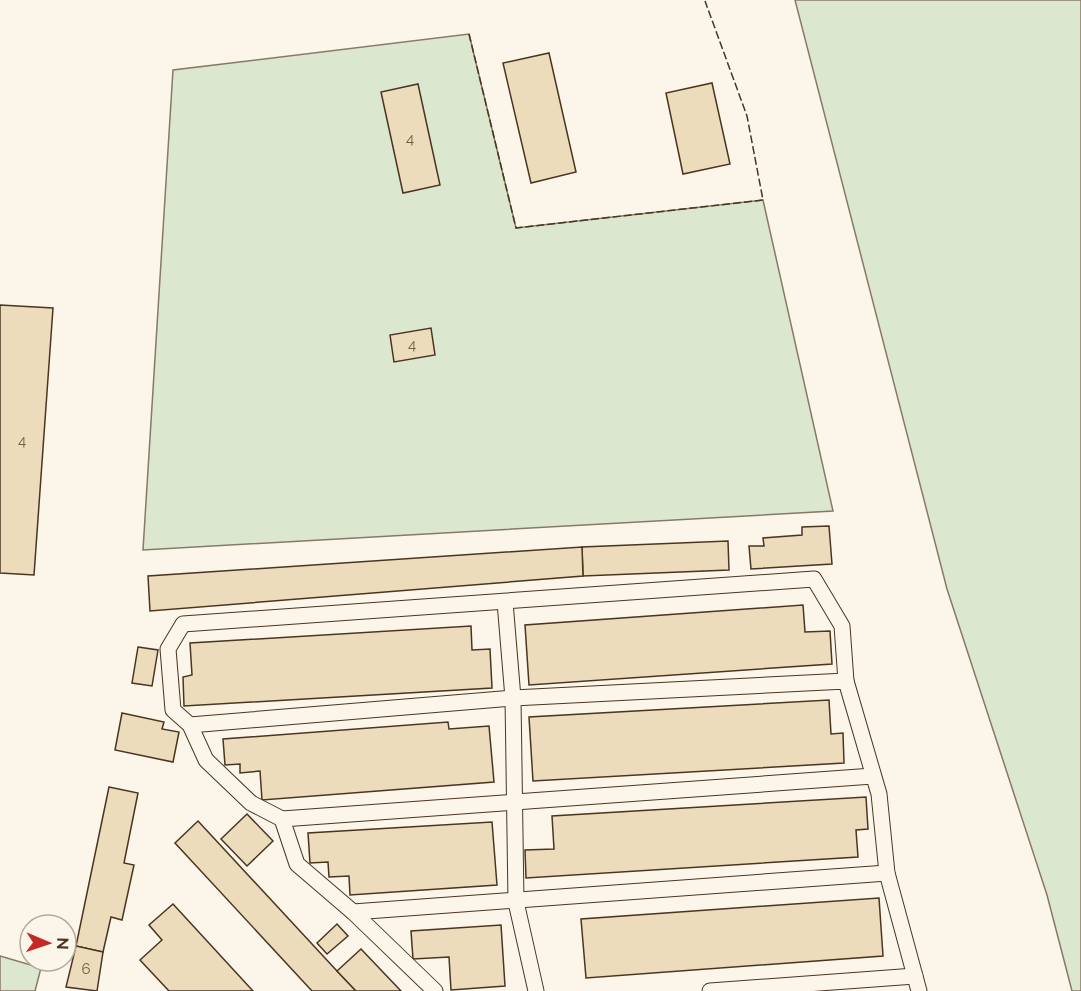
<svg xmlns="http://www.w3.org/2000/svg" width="1081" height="991" font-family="Raleway,sans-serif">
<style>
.green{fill:#dce7d0;stroke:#887966;stroke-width:1.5}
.building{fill:#ecdcbc;stroke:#4a3520;stroke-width:1.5}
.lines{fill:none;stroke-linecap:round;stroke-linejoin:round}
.lane-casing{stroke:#4a3520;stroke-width:17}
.lane{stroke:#fbf6e9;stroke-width:15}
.fence{stroke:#4a3520;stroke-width:1.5;stroke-dasharray:8 3;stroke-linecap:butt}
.labels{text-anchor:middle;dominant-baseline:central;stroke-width:4.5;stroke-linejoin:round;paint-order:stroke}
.number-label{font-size:15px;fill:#725f47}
</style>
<rect width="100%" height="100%" fill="#fbf6e9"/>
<g class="green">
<polygon points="795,0 1081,0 1081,991 1072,991 1047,895 947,589"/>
<polygon points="469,34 516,228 763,200 833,511 143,550 173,70"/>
<polygon points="0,956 41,968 35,991 0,991"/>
</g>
<g class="building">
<polygon points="549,53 576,172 531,183 503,63"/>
<polygon points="712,83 730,164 683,174 666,93"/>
<polygon points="418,84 440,185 403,193 381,92"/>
<polygon points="0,305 53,308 34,575 0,573"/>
<polygon points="431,328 435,355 394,362 390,335"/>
<polygon points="829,526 832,564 751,569 749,546 764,546 763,538 802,535 802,527"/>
<polygon points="728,541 729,570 583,576 582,547"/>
<polygon points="582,547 583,576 150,611 148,576"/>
<polygon points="803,605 805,632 830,631 832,664 529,685 525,625"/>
<polygon points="471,626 472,650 490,649 492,688 184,706 183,677 192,675 190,643"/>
<polygon points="138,647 158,650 152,686 132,683"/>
<polygon points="829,700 831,734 843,733 844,763 533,781 529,717"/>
<polygon points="122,713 164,722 162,729 179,732 173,762 115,750"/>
<polygon points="448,722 449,729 489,726 494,782 262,800 260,771 240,773 240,764 225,765 223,739"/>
<polygon points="109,787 138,793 124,863 134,865 122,920 111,917 103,952 76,946"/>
<polygon points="866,797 868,829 856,830 858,857 526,878 525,850 554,849 552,816"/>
<polygon points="247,814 273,841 247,866 221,839"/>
<polygon points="198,821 337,971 356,991 312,991 175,843"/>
<polygon points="492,822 497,885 350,895 349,876 329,877 328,862 310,863 308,833"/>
<polygon points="879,898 883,956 586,978 581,919"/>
<polygon points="173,904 253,991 169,991 140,960 162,940 149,925"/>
<polygon points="337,924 348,936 327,954 317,943"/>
<polygon points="501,925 505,986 451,990 449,957 413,959 411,931"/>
<polygon points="76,946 103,952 97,991 66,987"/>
<polygon points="361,949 401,991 356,991 337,971"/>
</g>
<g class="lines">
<g class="lane-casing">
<g id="lane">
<polyline points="505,602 513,698 516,902 536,991"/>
<polyline points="190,725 513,698 846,681 879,794 887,873 919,991"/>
<polyline points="282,819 873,776"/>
<polyline points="353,912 887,873"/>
<polyline points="435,991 353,912 297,864 282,819 251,803 206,760 190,725 173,710 168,649 183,624 814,579 842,626 846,681"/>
<polyline points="710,991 915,976"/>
</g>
</g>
<use href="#lane" class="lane"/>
<polyline class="fence" points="469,34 516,228 763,200 747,116 705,1"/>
</g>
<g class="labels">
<g class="number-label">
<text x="410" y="139">4</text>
<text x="412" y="345">4</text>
<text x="22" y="441">4</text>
<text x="86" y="969">6</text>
</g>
</g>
<g transform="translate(48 943) rotate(92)"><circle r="28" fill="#fbf6e9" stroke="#b4a999" stroke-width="1.5"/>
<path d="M0-4.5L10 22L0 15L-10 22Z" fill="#c62828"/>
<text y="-9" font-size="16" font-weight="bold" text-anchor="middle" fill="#4a3520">N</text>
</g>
</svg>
